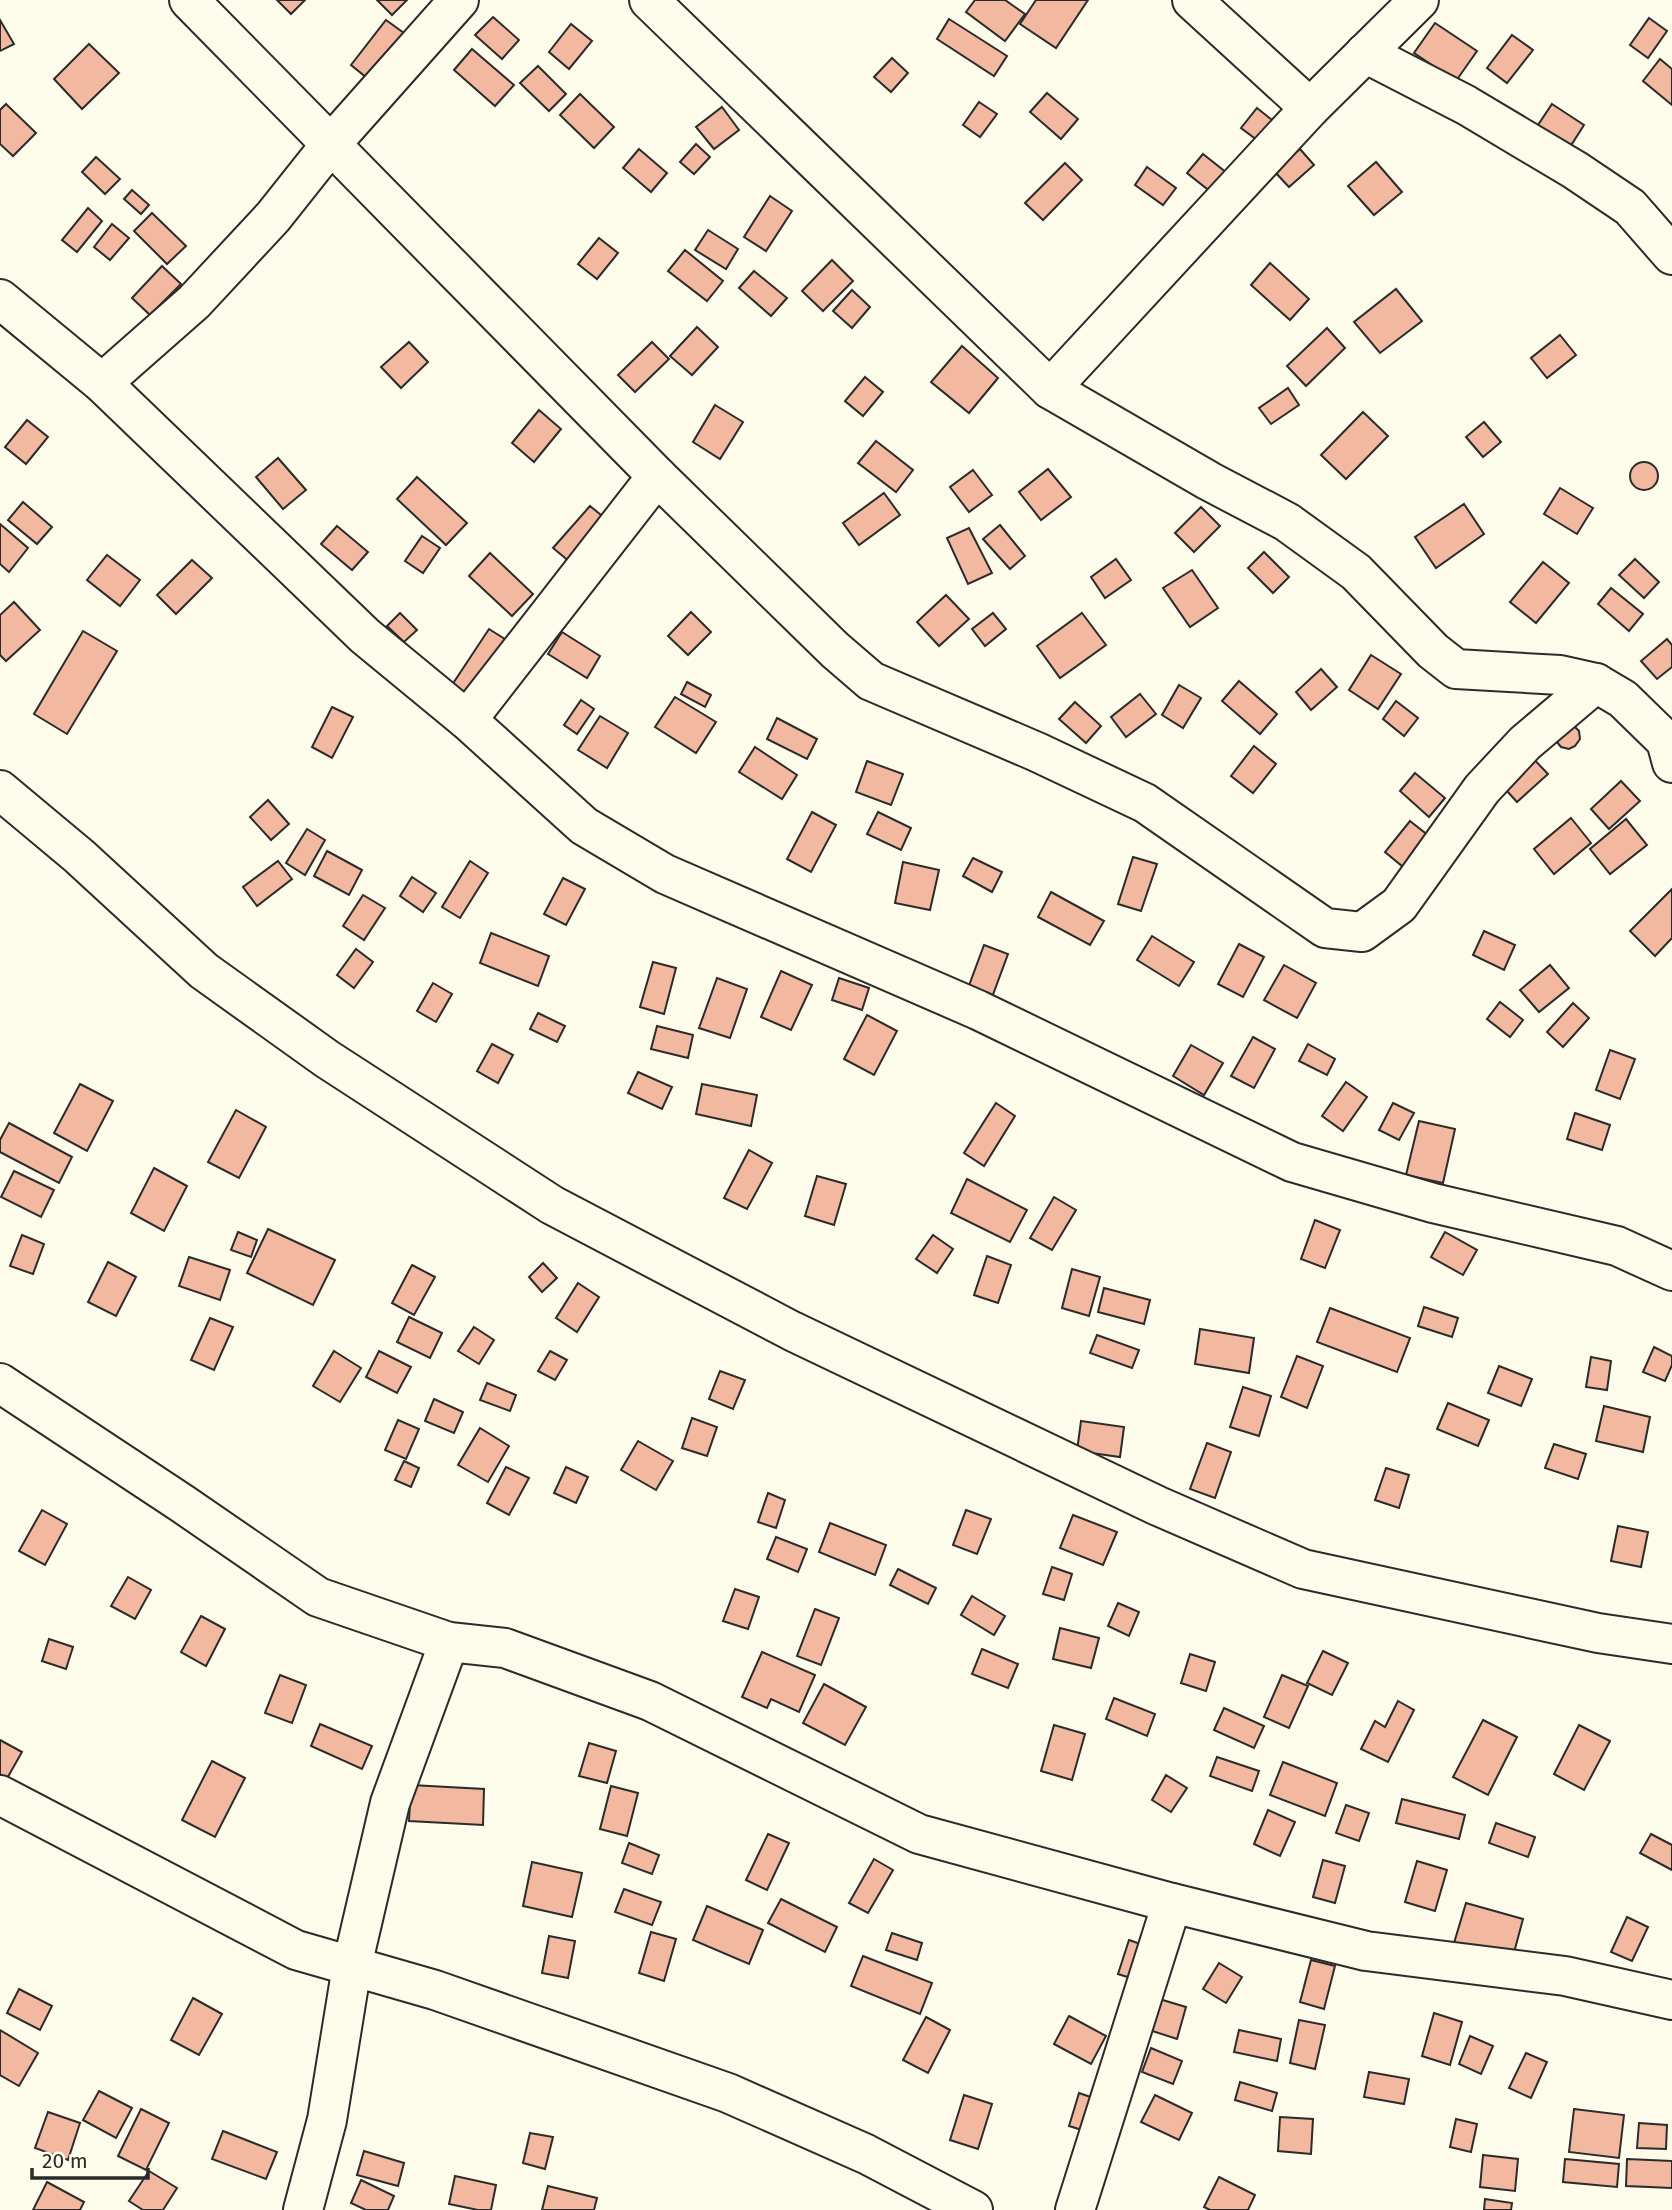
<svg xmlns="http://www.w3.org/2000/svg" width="1672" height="2210" font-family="'Fira Sans',sans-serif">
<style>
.building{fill:#f2b8a0;stroke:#2b2b2b;stroke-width:2}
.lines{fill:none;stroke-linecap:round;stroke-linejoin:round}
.minor-casing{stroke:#2b2b2b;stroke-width:42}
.minor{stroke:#fdfbea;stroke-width:38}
</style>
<rect width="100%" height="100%" fill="#fdfbea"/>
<g class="building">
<polygon points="277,0 305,0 291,14"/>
<polygon points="377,0 407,0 392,15"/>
<polygon points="975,0 1005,0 1025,14 1005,41 966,12"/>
<polygon points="1036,0 1088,0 1056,48 1020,24"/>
<polygon points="493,17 519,40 502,59 475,35"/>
<polygon points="1649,18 1667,31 1648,58 1630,45"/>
<polygon points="949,19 1007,56 994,76 937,39"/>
<polygon points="0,20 14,44 0,51"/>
<polygon points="386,20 408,36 372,82 351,65"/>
<polygon points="1435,23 1477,51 1456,81 1414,53"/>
<polygon points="571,24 592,41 569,69 549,52"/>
<polygon points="1512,35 1533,50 1507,83 1487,68"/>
<polygon points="89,44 119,73 82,109 54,79"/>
<polygon points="472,49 514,85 495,106 454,70"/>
<polygon points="892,58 908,73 891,92 874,77"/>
<polygon points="1660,59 1672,69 1672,105 1643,81"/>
<polygon points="538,66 566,94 549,111 520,83"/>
<polygon points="1047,93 1078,119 1061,139 1030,112"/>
<polygon points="580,94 614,127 594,148 560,115"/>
<polygon points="979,102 997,114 980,137 963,125"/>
<polygon points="6,104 36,133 13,156 0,144 0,110"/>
<polygon points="1552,104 1584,125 1563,158 1530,137"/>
<polygon points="722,107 739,130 714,149 696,127"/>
<polygon points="1257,108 1272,120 1257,140 1241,128"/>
<polygon points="696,144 710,157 694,174 680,162"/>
<polygon points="639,149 667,173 651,192 623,168"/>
<polygon points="1300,149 1314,165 1289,187 1274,171"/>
<polygon points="1203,154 1232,177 1216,196 1187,173"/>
<polygon points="96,157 120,179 105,194 82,172"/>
<polygon points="1376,162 1402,192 1374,215 1348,186"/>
<polygon points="1065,163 1082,180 1043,220 1025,203"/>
<polygon points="1147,167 1176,188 1163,205 1135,185"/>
<polygon points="132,190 149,205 141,214 124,199"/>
<polygon points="770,196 792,211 766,251 744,237"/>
<polygon points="88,208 102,221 77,252 62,240"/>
<polygon points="152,213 186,246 167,264 134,231"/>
<polygon points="112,224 129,238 110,260 94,247"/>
<polygon points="708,230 738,249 726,269 695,250"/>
<polygon points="599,238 618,253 597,279 578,264"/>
<polygon points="685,250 723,281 707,301 668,271"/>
<polygon points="832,260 853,281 823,311 802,291"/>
<polygon points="1270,263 1309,299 1290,320 1251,285"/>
<polygon points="162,266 181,284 150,315 132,298"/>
<polygon points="754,271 787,298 771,316 739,288"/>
<polygon points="1396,289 1422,321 1380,353 1354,322"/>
<polygon points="852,290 870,307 852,328 833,311"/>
<polygon points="697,327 718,347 692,375 670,356"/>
<polygon points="1327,328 1345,348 1306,386 1287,366"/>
<polygon points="1560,335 1576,355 1547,378 1531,358"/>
<polygon points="409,342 428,362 401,388 381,367"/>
<polygon points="652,342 669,359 635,392 618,375"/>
<polygon points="962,346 998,378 969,413 931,382"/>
<polygon points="865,377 883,392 863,416 845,401"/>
<polygon points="1288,388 1299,405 1271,424 1259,408"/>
<polygon points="715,405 743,422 720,459 693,442"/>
<polygon points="539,410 561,429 534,462 512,443"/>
<polygon points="1363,412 1388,436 1346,479 1321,455"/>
<polygon points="27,420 48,437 26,464 5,447"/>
<polygon points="1484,422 1501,442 1483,457 1466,437"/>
<polygon points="876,441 913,470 896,492 858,463"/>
<polygon points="278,458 306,490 283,509 256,477"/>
<circle cx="1644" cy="476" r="14"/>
<polygon points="1048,469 1071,497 1041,520 1019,492"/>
<polygon points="973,470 992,495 969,512 950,487"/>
<polygon points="417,477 467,523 446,545 397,499"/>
<polygon points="1560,488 1593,508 1577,534 1544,514"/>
<polygon points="884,493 900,515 859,545 843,523"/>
<polygon points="23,502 52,527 37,544 8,520"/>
<polygon points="1464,504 1484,534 1436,568 1415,537"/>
<polygon points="590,506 612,524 576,567 553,548"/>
<polygon points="1201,507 1220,526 1194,552 1175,533"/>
<polygon points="0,524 28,548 9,572 0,564"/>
<polygon points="1000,525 1025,556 1010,569 983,539"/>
<polygon points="337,526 368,552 352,570 321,544"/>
<polygon points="969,528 992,573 968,584 947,538"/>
<polygon points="422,536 440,548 423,573 405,561"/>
<polygon points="1264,552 1289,577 1273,593 1248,568"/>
<polygon points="490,553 533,594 512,616 469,576"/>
<polygon points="107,555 140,580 120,606 87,580"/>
<polygon points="1116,559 1131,580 1105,598 1091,577"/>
<polygon points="1635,559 1659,582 1644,598 1619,575"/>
<polygon points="192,560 212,578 176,614 157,595"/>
<polygon points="1543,562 1569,583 1536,623 1510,602"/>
<polygon points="1192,570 1218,608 1190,627 1163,588"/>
<polygon points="1611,588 1643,614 1629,631 1598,604"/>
<polygon points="946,595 969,619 939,646 917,622"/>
<polygon points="14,602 40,630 6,661 0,655 0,615"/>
<polygon points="691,612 711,632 688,655 668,636"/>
<polygon points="400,613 417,630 404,642 387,626"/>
<polygon points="993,613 1006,629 985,646 972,629"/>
<polygon points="1082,613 1106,645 1060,678 1037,646"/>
<polygon points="489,629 508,641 470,697 452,685"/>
<polygon points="83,631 117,651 67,734 34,714"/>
<polygon points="562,632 600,656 587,678 548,654"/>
<polygon points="1667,639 1672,645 1672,667 1657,679 1641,661"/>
<polygon points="1371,655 1401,674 1378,709 1349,690"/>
<polygon points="1321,669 1337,687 1311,710 1296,692"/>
<polygon points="1239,681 1277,714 1260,734 1222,701"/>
<polygon points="687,682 711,695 705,707 681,694"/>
<polygon points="1179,685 1201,698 1183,728 1162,715"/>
<polygon points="1140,694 1156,714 1126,737 1111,717"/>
<polygon points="675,697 716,722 696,753 655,727"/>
<polygon points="581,700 594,709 577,734 564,725"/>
<polygon points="1396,701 1418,718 1404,736 1383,719"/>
<polygon points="1075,702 1101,726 1086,743 1059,719"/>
<polygon points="332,707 353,717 332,758 312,747"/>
<polygon points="600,716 628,733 607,768 578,750"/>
<polygon points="777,718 817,739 807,759 767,739"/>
<polygon points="1574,726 1579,731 1580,739 1575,746 1569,749 1561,747 1556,741"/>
<polygon points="1254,746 1276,764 1253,793 1231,776"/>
<polygon points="755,747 797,775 782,799 739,772"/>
<polygon points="1526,751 1548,774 1517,802 1496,779"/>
<polygon points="867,761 903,774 891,805 856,792"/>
<polygon points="1415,773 1445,798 1429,817 1400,791"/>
<polygon points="1621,781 1640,801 1609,829 1591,809"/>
<polygon points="268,800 289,824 271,840 250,817"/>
<polygon points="812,812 836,825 811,872 787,859"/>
<polygon points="878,812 911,828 901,850 867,834"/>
<polygon points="1571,818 1591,843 1554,874 1534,849"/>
<polygon points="1626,819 1647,845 1610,874 1590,849"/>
<polygon points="1410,821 1434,840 1408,871 1385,852"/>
<polygon points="307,829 325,840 305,875 286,863"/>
<polygon points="327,851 362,870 349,895 314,876"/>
<polygon points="1133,857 1157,864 1141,911 1118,904"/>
<polygon points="973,858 1002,872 992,892 963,876"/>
<polygon points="278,861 292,879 257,906 243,887"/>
<polygon points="470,861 488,873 460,918 442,907"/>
<polygon points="903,862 939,870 930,910 895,903"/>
<polygon points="412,877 436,893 423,912 400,896"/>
<polygon points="563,878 585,889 566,925 544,914"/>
<polygon points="1672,889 1672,938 1655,956 1630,931"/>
<polygon points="1051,892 1104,921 1090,945 1038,917"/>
<polygon points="363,895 385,908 364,940 343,926"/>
<polygon points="1484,931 1515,945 1504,970 1473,955"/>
<polygon points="491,933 549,956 538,986 480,963"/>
<polygon points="1152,936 1194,962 1179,986 1137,960"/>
<polygon points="1239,944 1264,957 1243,997 1218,984"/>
<polygon points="984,945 1008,954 991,1000 967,991"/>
<polygon points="356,949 373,962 354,988 337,975"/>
<polygon points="653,962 676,968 664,1014 640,1007"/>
<polygon points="1284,965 1316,983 1297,1018 1264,1000"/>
<polygon points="1550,965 1569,988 1539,1012 1520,990"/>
<polygon points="781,971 812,985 791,1030 761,1017"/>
<polygon points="717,978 747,989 730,1038 699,1028"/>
<polygon points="839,978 869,988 862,1010 832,1000"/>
<polygon points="433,983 452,994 436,1022 417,1011"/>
<polygon points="1500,1002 1523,1020 1510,1037 1487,1019"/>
<polygon points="1573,1003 1589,1018 1563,1047 1547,1032"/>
<polygon points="538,1013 565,1026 557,1042 530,1029"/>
<polygon points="867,1015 897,1031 874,1075 844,1059"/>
<polygon points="657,1026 693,1035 688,1058 651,1049"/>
<polygon points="1253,1037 1275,1049 1254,1088 1231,1076"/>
<polygon points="492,1044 513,1055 498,1083 477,1071"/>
<polygon points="1308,1044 1335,1059 1327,1075 1299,1061"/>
<polygon points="1191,1045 1223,1063 1204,1095 1173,1076"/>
<polygon points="1610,1050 1635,1059 1620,1099 1596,1090"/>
<polygon points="638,1072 672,1087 662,1109 628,1093"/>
<polygon points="1346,1082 1367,1097 1343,1131 1322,1116"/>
<polygon points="80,1084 113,1101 87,1151 54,1133"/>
<polygon points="702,1084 757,1095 751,1126 696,1114"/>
<polygon points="996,1103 1015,1116 984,1166 964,1153"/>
<polygon points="1393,1103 1414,1113 1399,1140 1379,1130"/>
<polygon points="236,1110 266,1127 239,1178 208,1162"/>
<polygon points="1575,1113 1610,1125 1602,1150 1567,1139"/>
<polygon points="1419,1121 1455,1129 1443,1183 1406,1175"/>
<polygon points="9,1123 72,1157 59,1183 0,1152 0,1140"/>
<polygon points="749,1150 772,1163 747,1209 724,1198"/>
<polygon points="154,1168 187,1186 164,1231 131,1213"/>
<polygon points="14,1171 54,1190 41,1217 1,1197"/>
<polygon points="817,1176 846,1184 834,1225 805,1216"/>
<polygon points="967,1179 1027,1210 1010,1242 951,1213"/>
<polygon points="1054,1197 1076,1210 1052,1250 1030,1238"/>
<polygon points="1315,1220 1340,1230 1325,1268 1301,1259"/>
<polygon points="268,1229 335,1260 313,1305 247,1273"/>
<polygon points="238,1232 257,1240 251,1257 231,1250"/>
<polygon points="1445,1232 1477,1250 1463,1275 1431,1257"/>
<polygon points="22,1235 44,1244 33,1274 10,1266"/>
<polygon points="933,1235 953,1249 937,1273 916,1259"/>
<polygon points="987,1256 1011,1265 998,1303 974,1295"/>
<polygon points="189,1257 230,1270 220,1300 179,1286"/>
<polygon points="108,1262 136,1277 116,1316 88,1302"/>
<polygon points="543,1263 557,1278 542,1292 529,1277"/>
<polygon points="412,1265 435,1277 414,1315 392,1303"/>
<polygon points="1072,1269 1100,1277 1089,1316 1062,1308"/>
<polygon points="578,1283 599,1297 577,1332 556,1318"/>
<polygon points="1104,1288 1150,1300 1144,1324 1098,1312"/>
<polygon points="1424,1307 1458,1318 1452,1337 1418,1326"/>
<polygon points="1330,1308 1410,1338 1397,1372 1317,1342"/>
<polygon points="409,1317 442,1333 430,1358 397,1342"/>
<polygon points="210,1318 233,1327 214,1370 191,1360"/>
<polygon points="474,1327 494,1340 479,1364 458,1351"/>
<polygon points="1200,1329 1254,1338 1249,1373 1195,1364"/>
<polygon points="1097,1335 1139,1350 1132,1368 1090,1353"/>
<polygon points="1654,1347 1672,1356 1672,1365 1665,1381 1643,1372"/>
<polygon points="334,1351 361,1368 340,1402 313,1386"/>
<polygon points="379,1351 411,1367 397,1393 366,1377"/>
<polygon points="550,1351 567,1360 555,1380 538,1371"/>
<polygon points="1297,1356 1323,1366 1307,1408 1281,1397"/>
<polygon points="1591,1357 1611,1361 1607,1390 1586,1387"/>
<polygon points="1499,1366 1532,1379 1521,1406 1488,1393"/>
<polygon points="720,1371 745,1380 733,1409 709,1399"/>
<polygon points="487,1383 516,1395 510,1411 480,1400"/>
<polygon points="1243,1387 1271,1396 1259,1436 1230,1427"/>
<polygon points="434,1399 463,1412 454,1433 425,1421"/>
<polygon points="1448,1403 1489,1420 1478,1446 1437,1429"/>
<polygon points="1604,1406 1650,1417 1643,1452 1596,1441"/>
<polygon points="692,1418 717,1427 707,1456 682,1448"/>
<polygon points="398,1420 419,1429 406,1459 385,1450"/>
<polygon points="1081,1421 1124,1427 1120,1457 1077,1451"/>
<polygon points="480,1428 509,1446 488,1482 458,1465"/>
<polygon points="638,1441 673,1461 656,1490 621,1470"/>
<polygon points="1207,1443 1231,1452 1215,1498 1190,1489"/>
<polygon points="1554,1444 1586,1454 1578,1479 1545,1468"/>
<polygon points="404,1461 419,1468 411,1487 395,1480"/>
<polygon points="506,1467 529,1478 509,1515 487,1503"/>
<polygon points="566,1467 588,1477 576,1503 554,1493"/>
<polygon points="1386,1468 1409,1475 1399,1508 1375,1500"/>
<polygon points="768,1493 785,1500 776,1528 758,1522"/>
<polygon points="42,1510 67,1524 45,1565 19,1551"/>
<polygon points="966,1510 991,1519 977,1554 953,1545"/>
<polygon points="1073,1515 1117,1532 1103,1565 1060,1548"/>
<polygon points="830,1523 886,1545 875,1575 819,1552"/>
<polygon points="1618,1526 1648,1532 1641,1567 1611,1561"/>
<polygon points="776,1537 807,1549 798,1572 767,1559"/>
<polygon points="1052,1567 1072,1574 1064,1600 1043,1594"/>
<polygon points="898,1569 936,1588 928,1604 890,1585"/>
<polygon points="128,1577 151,1590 135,1619 111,1606"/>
<polygon points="735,1589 759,1597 748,1629 723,1621"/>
<polygon points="972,1596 1005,1616 994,1635 961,1615"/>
<polygon points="1118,1603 1139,1612 1129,1636 1108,1626"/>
<polygon points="815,1609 839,1618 821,1665 797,1656"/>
<polygon points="201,1616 225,1629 206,1666 181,1652"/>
<polygon points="1060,1628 1099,1638 1091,1668 1053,1659"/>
<polygon points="49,1639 73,1647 66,1669 42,1661"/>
<polygon points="982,1649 1018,1664 1008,1688 972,1674"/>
<polygon points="1323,1651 1348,1663 1332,1695 1307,1683"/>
<polygon points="762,1652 815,1675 799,1712 771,1699 767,1708 742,1697"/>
<polygon points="1190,1654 1215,1662 1206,1691 1181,1683"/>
<polygon points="280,1675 306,1685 292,1723 265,1713"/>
<polygon points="1282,1675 1308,1686 1289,1728 1264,1717"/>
<polygon points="824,1684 866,1707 845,1745 803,1723"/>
<polygon points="1114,1698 1155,1714 1147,1736 1106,1719"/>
<polygon points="1398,1701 1414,1710 1388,1762 1361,1749 1375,1721 1385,1727"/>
<polygon points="1224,1708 1264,1726 1254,1748 1214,1730"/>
<polygon points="1483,1720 1517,1737 1488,1795 1453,1777"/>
<polygon points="320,1724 372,1746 362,1769 311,1746"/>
<polygon points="1054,1725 1085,1734 1072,1780 1041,1771"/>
<polygon points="1579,1725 1610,1741 1584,1790 1554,1774"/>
<polygon points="0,1740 22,1752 5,1782 0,1779"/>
<polygon points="589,1743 616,1751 607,1783 579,1776"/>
<polygon points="1217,1757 1259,1771 1252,1791 1210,1776"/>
<polygon points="212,1761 245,1778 215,1837 182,1820"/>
<polygon points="1283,1762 1337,1783 1325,1816 1270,1795"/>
<polygon points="1166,1775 1187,1788 1171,1812 1152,1800"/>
<polygon points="411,1785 484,1789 483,1825 409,1821"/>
<polygon points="611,1786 638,1793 627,1836 600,1829"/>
<polygon points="1402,1799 1465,1815 1459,1839 1396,1823"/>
<polygon points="1346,1805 1369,1813 1359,1841 1336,1833"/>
<polygon points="1268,1810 1295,1822 1280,1856 1254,1844"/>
<polygon points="1496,1823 1535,1837 1528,1857 1489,1843"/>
<polygon points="768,1834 789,1843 767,1890 746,1880"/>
<polygon points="1651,1834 1672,1845 1672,1870 1640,1853"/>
<polygon points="629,1843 659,1855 652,1874 622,1863"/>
<polygon points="874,1859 893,1870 868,1913 849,1903"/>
<polygon points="1323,1860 1345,1866 1335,1903 1313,1897"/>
<polygon points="1417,1861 1447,1870 1435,1911 1405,1902"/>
<polygon points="532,1862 582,1873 572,1917 523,1906"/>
<polygon points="624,1889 661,1902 652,1925 615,1912"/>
<polygon points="781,1899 837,1927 825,1952 768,1923"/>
<polygon points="1466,1903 1523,1919 1512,1960 1454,1943"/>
<polygon points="707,1906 763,1930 749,1964 693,1940"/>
<polygon points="1627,1917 1648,1927 1632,1961 1611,1952"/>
<polygon points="651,1932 676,1939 664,1981 639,1973"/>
<polygon points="892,1933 922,1943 917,1960 886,1950"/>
<polygon points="549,1936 575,1941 568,1978 542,1973"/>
<polygon points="1129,1940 1152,1948 1140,1981 1118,1974"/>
<polygon points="863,1956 932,1983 920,2014 851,1986"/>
<polygon points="1311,1960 1335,1966 1324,2009 1300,2002"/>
<polygon points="1219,1963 1242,1977 1226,2003 1203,1989"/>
<polygon points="19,1989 52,2006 40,2030 7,2013"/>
<polygon points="1146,1995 1186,2007 1177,2039 1137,2026"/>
<polygon points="193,1998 222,2014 199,2055 171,2040"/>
<polygon points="1434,2013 1462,2022 1450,2065 1422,2056"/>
<polygon points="1069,2016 1106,2036 1091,2064 1054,2044"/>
<polygon points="926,2017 950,2030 928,2073 903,2060"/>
<polygon points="1299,2020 1325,2025 1315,2069 1290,2063"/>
<polygon points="0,2030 38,2053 19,2086 0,2075"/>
<polygon points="1239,2030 1281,2039 1277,2061 1234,2052"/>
<polygon points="1470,2036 1493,2046 1481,2074 1459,2064"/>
<polygon points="1151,2048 1182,2061 1173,2084 1142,2072"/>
<polygon points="1526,2053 1547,2062 1531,2098 1509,2088"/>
<polygon points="1369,2072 1409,2079 1404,2104 1364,2097"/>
<polygon points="1240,2082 1277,2093 1272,2111 1235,2100"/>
<polygon points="99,2091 132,2108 116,2138 83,2120"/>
<polygon points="1079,2093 1102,2101 1092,2133 1069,2126"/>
<polygon points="964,2095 992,2104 978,2149 950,2140"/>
<polygon points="1155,2095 1192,2113 1179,2140 1141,2122"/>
<polygon points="141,2109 169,2123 146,2170 118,2156"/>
<polygon points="1574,2109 1624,2115 1619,2158 1569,2152"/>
<polygon points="48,2112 80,2123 68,2160 35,2148"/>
<polygon points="1280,2117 1313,2119 1311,2154 1278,2151"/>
<polygon points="1456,2119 1477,2124 1471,2152 1450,2147"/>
<polygon points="1639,2123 1667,2125 1666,2149 1637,2148"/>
<polygon points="223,2131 277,2152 266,2179 212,2159"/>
<polygon points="530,2133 553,2137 545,2169 523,2163"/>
<polygon points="364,2151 404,2163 398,2186 357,2175"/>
<polygon points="1483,2155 1518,2159 1515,2191 1480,2187"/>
<polygon points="1565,2159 1619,2164 1617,2187 1563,2182"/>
<polygon points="1627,2159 1672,2161 1672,2188 1626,2186"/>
<polygon points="149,2171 177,2188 163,2210 143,2210 129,2201"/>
<polygon points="455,2176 496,2185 491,2210 478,2210 449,2204"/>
<polygon points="1219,2177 1255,2195 1248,2210 1210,2210 1204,2207"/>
<polygon points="361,2180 394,2196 388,2210 366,2210 351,2203"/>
<polygon points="47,2182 84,2202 80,2210 33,2210"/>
<polygon points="548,2186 597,2198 594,2210 542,2210"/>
<polygon points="1485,2199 1512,2203 1511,2210 1484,2210"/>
</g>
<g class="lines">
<g class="minor-casing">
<g id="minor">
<polyline points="189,0 657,476 835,650 871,681 1037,752 1145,803 1325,928 1362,932 1399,905 1482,789 1525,743 1596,683"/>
<polyline points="649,0 1050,389 1209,481 1287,522 1356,572 1433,651 1456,669 1560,675 1596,683 1623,699 1666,741 1672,763"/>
<polyline points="1192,0 1310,108"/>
<polyline points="1365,53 1466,105 1575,170 1630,207 1672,255"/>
<polyline points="0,299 102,383 365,636 467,720 584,826 665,874 978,1010 1292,1162 1433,1203 1617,1246 1672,1271"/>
<polyline points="102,383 194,302 273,217 331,144 459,0"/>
<polyline points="1050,389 1310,108 1419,0"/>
<polyline points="467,720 657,476"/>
<polyline points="0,790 79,856 204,971 327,1059 552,1205 792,1331 1158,1506 1303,1569 1598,1633 1672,1644"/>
<polyline points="0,1383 183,1504 318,1597 449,1642 505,1648 650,1701 919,1834 1172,1903 1366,1951 1565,1976 1672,2000"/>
<polyline points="0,1795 296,1950 435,1990 728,2093 866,2154 973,2210"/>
<polyline points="303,2210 327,2120 352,1966 390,1803 449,1642"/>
<polyline points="1075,2210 1172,1903"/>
</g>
</g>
<use href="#minor" class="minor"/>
</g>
<path d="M32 2168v10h116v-10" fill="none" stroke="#2b2b2b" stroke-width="3.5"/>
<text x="42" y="2168" font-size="21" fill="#2b2b2b" stroke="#fdfbea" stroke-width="5" paint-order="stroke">20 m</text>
</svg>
